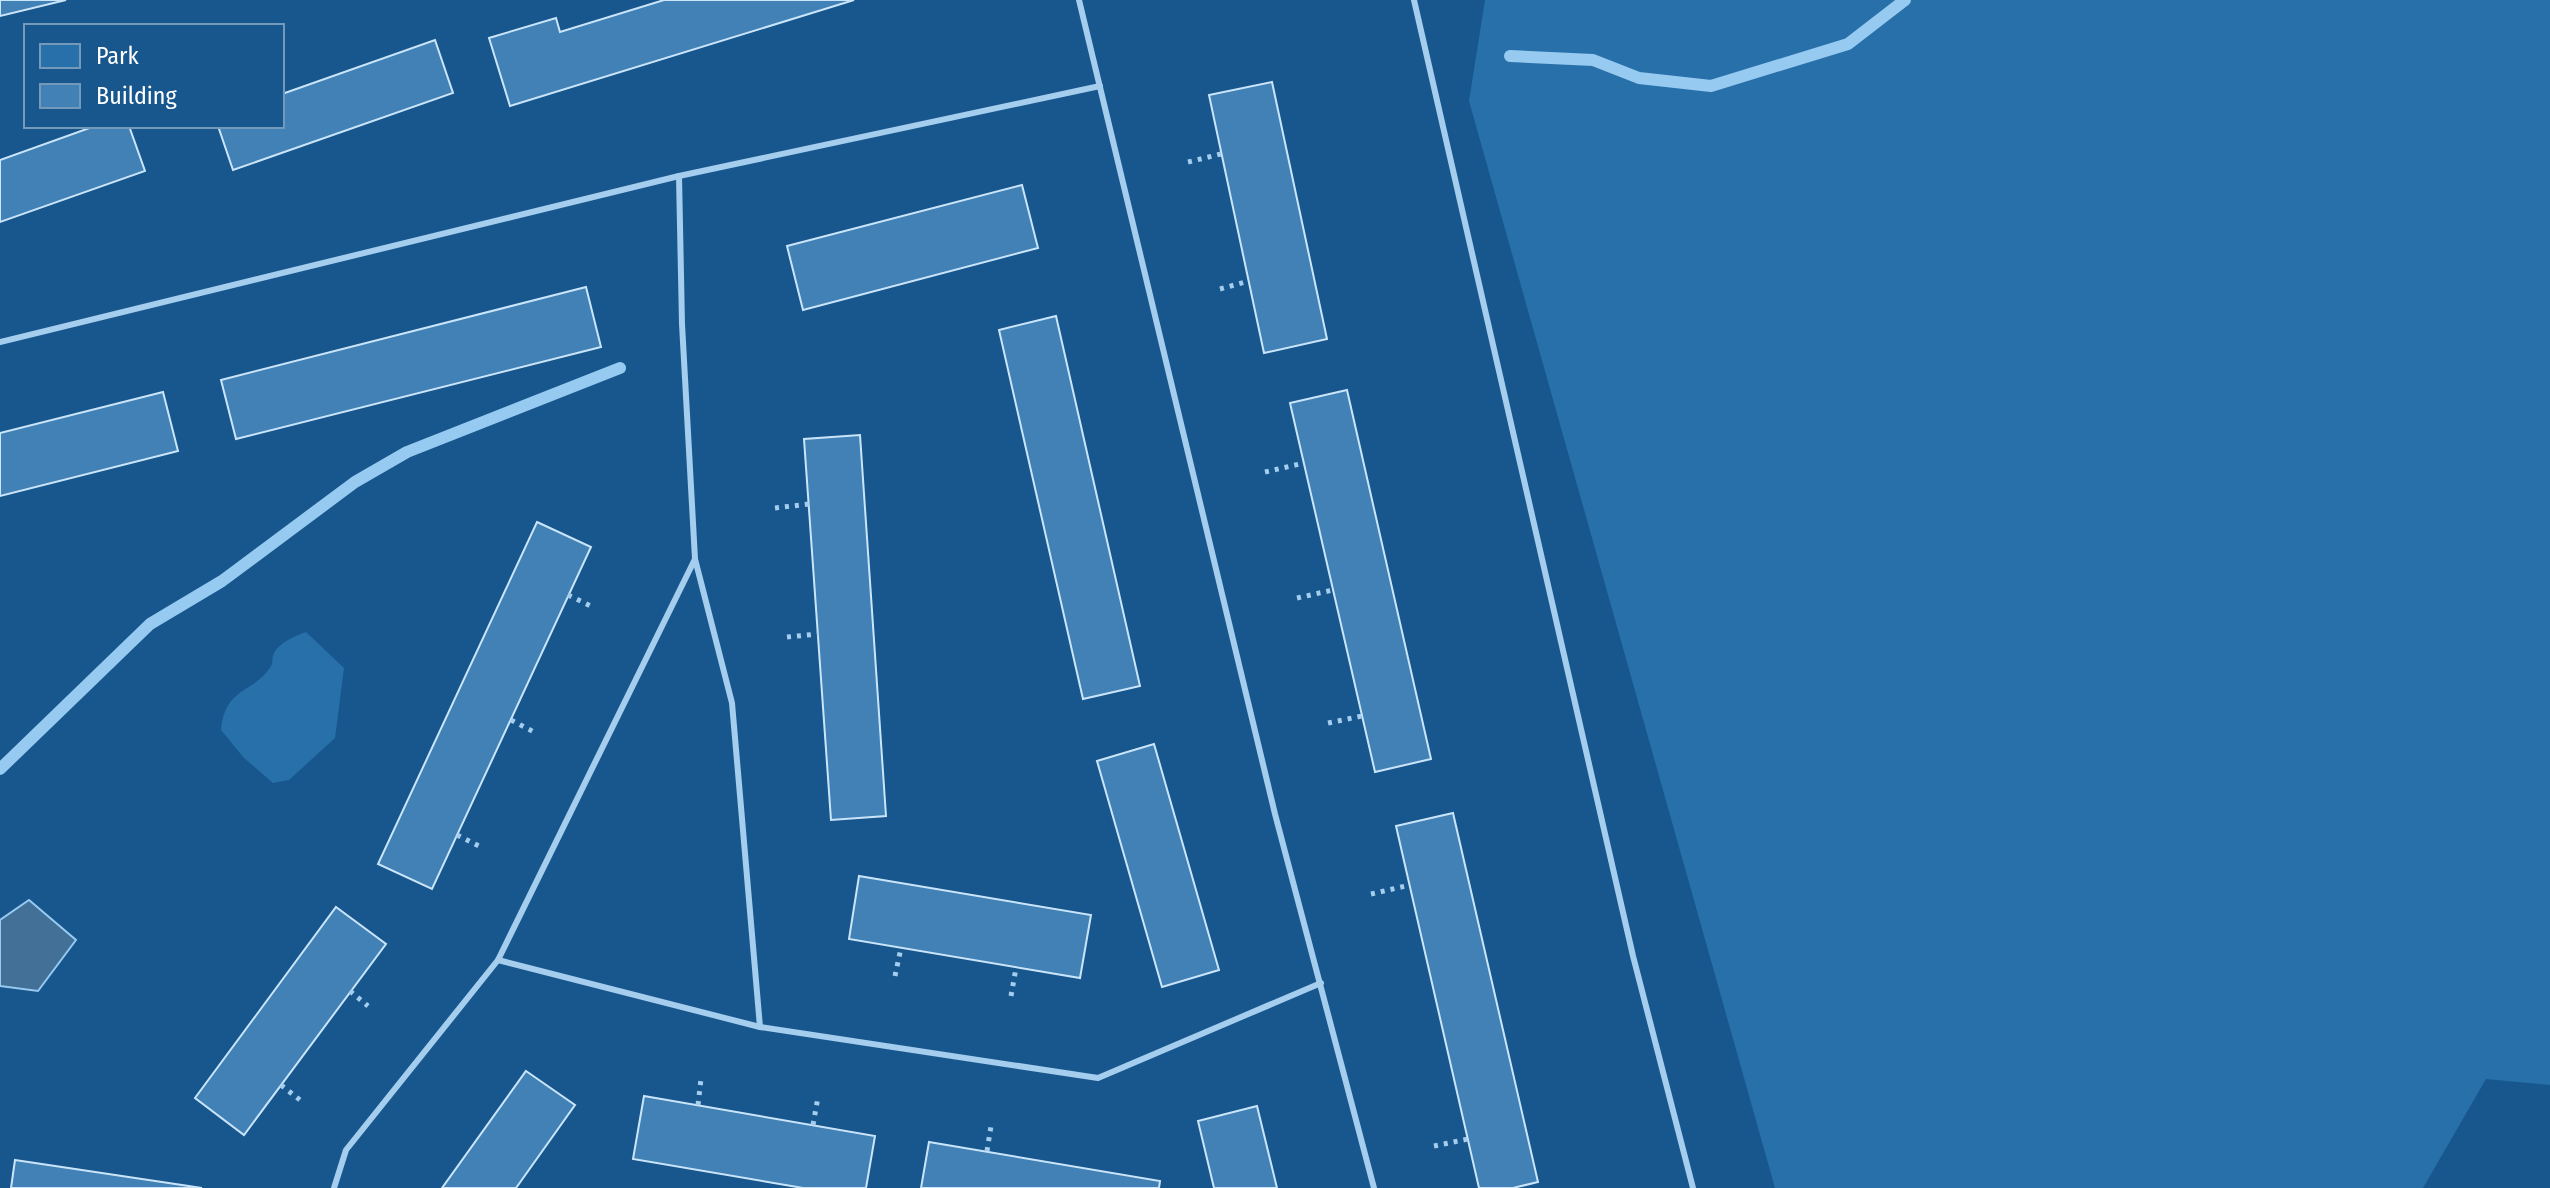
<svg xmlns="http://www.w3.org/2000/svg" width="2550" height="1188" font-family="'Fira Sans Condensed',sans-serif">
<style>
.green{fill:#2870a9}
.water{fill:#437097;stroke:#96caf1;stroke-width:2}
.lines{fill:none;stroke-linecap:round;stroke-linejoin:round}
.stream{stroke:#96caf1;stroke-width:12}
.building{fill:#4181b5;stroke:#cae5fa;stroke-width:2}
.path{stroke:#a4cdee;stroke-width:5;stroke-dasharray:4 6;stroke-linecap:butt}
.service{stroke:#a4cdee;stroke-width:6}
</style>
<rect width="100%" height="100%" fill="#18578d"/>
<g class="green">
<polygon points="1485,0 2550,0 2550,1085 2486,1079 2423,1188 1775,1188 1469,101"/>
<path d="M 306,632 L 344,668 L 335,738 L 289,780 L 273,783 L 244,758 L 221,730 C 225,686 254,694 271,666 C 274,660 271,659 274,653 C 280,642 295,636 306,632 Z"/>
</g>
<polygon class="water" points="29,900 76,940 38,991 0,986 0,920"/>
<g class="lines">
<g class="stream">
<polyline points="1510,56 1593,60 1639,78 1711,86 1848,44 1905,0"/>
<polyline points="0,769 150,624 222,581 355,482 407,452 620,368"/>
</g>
</g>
<g class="building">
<polygon points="0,0 66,0 0,16"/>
<polygon points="664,0 854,0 510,106 489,38 556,18 560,32"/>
<polygon points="435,40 453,93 233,170 218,126 282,126 282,94"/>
<polygon points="1272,82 1327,339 1264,353 1209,95"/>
<polygon points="95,126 129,126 145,171 0,222 0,160"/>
<polygon points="1022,185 1038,248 803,310 787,246"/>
<polygon points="586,287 601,347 236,439 221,380"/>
<polygon points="1056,316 1140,686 1083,699 999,330"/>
<polygon points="1347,390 1431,759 1375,772 1290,403"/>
<polygon points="163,392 178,451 0,496 0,433"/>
<polygon points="860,435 886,816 831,820 804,439"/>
<polygon points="537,522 591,547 432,889 378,864"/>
<polygon points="1154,744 1219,970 1162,987 1097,761"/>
<polygon points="1453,813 1538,1182 1513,1188 1479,1188 1396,826"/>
<polygon points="859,876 1091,915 1080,978 849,939"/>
<polygon points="336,907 386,944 244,1135 195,1098"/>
<polygon points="526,1071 575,1105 516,1188 442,1188"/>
<polygon points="644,1096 875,1136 866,1188 803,1188 633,1159"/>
<polygon points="1257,1106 1277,1188 1214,1188 1198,1121"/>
<polygon points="929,1142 1160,1181 1159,1188 921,1188"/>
<polygon points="15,1160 202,1188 11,1188"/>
</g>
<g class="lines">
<g class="path">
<polyline points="1188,162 1221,154"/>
<polyline points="1220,289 1249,281"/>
<polyline points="1265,472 1304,463"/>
<polyline points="775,508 809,504"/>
<polyline points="568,595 593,607"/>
<polyline points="1297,598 1333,590"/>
<polyline points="787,637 818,634"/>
<polyline points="511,720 534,732"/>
<polyline points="1328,723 1362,716"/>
<polyline points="457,835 481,847"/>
<polyline points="1371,894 1410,885"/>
<polyline points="895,976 901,948"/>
<polyline points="350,991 368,1006"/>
<polyline points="1011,996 1016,968"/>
<polyline points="281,1085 300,1100"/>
<polyline points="698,1105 701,1079"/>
<polyline points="813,1125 818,1097"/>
<polyline points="1434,1146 1468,1139"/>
<polyline points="987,1151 991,1126"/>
</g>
<g class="service">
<polyline points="1079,0 1275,814 1374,1188"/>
<polyline points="1414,0 1633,956 1693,1188"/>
<polyline points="0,342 679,176 1100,86"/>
<polyline points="695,559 732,703 760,1027"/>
<polyline points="498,960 760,1027 1098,1078 1321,983"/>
<polyline points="334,1188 346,1150 498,960 695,559 682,324 679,176"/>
</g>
</g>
<rect x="24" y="24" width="260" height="104" fill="#18578d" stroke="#749abb" stroke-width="2"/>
<rect x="40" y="44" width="40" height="24" fill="#2870a9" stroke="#749abb" stroke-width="2"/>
<text x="96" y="64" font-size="24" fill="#ffffff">Park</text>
<rect x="40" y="84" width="40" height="24" fill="#4181b5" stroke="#749abb" stroke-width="2"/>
<text x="96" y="104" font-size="24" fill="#ffffff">Building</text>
</svg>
